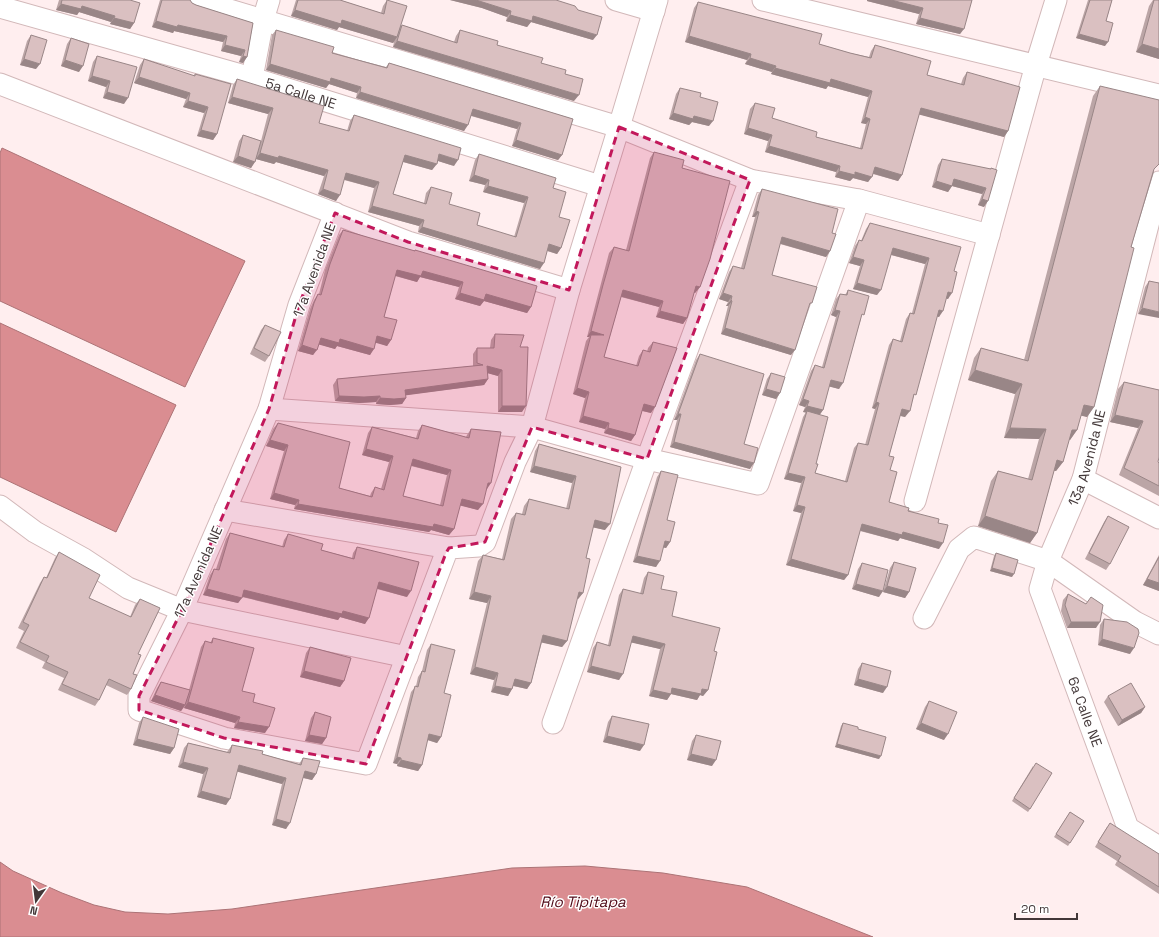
<svg xmlns="http://www.w3.org/2000/svg" width="1159" height="937" font-family="'Space Grotesk',sans-serif">
<style>
.water{fill:#da8d91;stroke:#ac7376}
.lines{fill:none;stroke-linecap:round;stroke-linejoin:round}
.street-casing{stroke:#d2b8b9;stroke-width:23}
.street{stroke:#fff;stroke-width:21}
.wall{fill:#bba5a6;fill-rule:evenodd}
.shaded-wall{fill:#998687}
.building{fill:#dac0c1;stroke:#998687;fill-rule:evenodd}
.marked{fill:#c2185b;fill-opacity:0.2;stroke:#c2185b;stroke-width:3;stroke-dasharray:8 5;stroke-linejoin:round}
.labels{text-anchor:middle;dominant-baseline:central;stroke-width:3;stroke-linejoin:round;paint-order:stroke}
.street-label{font-size:14px;fill:#423738;stroke:#fff}
.water-label{font-size:15px;font-style:italic;fill:#500b19;stroke:#fff}
</style>
<rect width="100%" height="100%" fill="#ffeeef"/>
<g class="water">
<polygon points="2,148 245,261 185,387 0,301 0,153"/>
<polygon points="0,323 176,405 116,532 0,477"/>
<polygon points="0,862 13,871 62,893 94,905 125,912 168,914 232,909 512,868 585,866 663,873 747,887 873,937 0,937"/>
</g>
<g class="lines">
<g class="street-casing">
<g id="street">
<polyline points="196,0 619,127 657,0"/>
<polyline points="616,0 654,11"/>
<polyline points="763,0 1159,95"/>
<path id="s1" d="M 0,7 L 252,78 L 600,186"/>
<polyline points="252,78 263,20 269,0"/>
<polyline points="0,84 408,242 569,290"/>
<polyline points="335,213 299,305 269,409 182,610 139,696 139,710 224,738 366,764 446,553 449,548 479,546 485,542 515,462 532,427 569,290 619,127 750,180 859,200 989,235"/>
<polyline points="269,409 532,427 647,459 758,484 859,200"/>
<polyline points="1083,479 1159,518"/>
<polyline points="915,501 1036,65 1056,0"/>
<polyline points="0,506 35,532 84,559 128,588 182,610 407,657"/>
<polyline points="225,510 449,548"/>
<path id="s2" d="M 924,618 L 959,549 L 974,537 L 1048,561 L 1083,479 L 1159,182"/>
<path id="s3" d="M 1159,634 L 1135,622 L 1048,561 L 1040,589 L 1128,828 L 1159,847"/>
<polyline points="553,723 647,459 750,180"/>
</g>
</g>
<use href="#street" class="street"/>
</g>
<g class="wall">
<polygon points="59,0 130,0 134,23 130,29 110,24 111,22 79,12 77,15 56,10"/>
<polygon points="160,0 190,0 192,3 196,5 253,23 247,57 243,63 239,62 241,56 221,51 223,42 174,31 173,33 152,27"/>
<polygon points="296,0 340,0 381,13 383,6 387,0 401,27 402,25 454,42 456,36 460,30 497,45 541,63 565,74 574,101 393,47 394,42 393,43 339,27 337,30 291,16"/>
<polygon points="450,0 556,0 593,40 531,22 527,27 506,21 507,17 482,8"/>
<polygon points="867,0 972,0 960,34 916,24 919,14 867,1"/>
<polygon points="1088,0 1112,0 1106,21 1105,46 1076,38"/>
<polygon points="1153,0 1159,0 1159,59 1136,52 1149,6"/>
<polygon points="698,2 819,44 850,53 869,57 871,51 875,45 927,75 961,84 963,78 967,72 1008,131 1004,137 919,114 902,175 898,181 873,174 868,182 853,178 850,181 835,177 836,172 765,152 768,141 744,134 750,109 755,103 772,118 816,137 860,148 866,124 861,123 868,97 828,86 826,89 771,74 772,72 745,64 747,60 685,42 694,8"/>
<polygon points="276,30 332,53 386,67 389,63 573,119 562,155 558,160 512,146 517,129 471,116 464,131 356,98 357,93 329,84 326,88 266,70 272,35"/>
<polygon points="31,35 36,69 20,65 27,41"/>
<polygon points="71,38 79,72 61,66 67,44"/>
<polygon points="97,56 124,104 103,98 106,87 88,81 93,62"/>
<polygon points="144,59 194,76 195,74 217,134 213,140 197,136 204,113 183,107 186,99 134,83 140,65"/>
<polygon points="237,79 319,123 347,131 350,121 354,115 454,166 438,161 432,170 403,162 393,194 424,203 426,193 431,187 449,204 477,225 514,237 524,203 483,192 485,185 469,181 475,160 479,154 553,188 559,217 561,248 557,254 547,251 540,269 418,232 419,226 368,212 374,188 344,180 336,201 318,194 324,176 276,162 274,164 256,159 251,168 233,162 239,141 243,135 261,141 268,114 228,103 233,85"/>
<polygon points="1100,86 1154,172 1131,247 1094,407 1087,417 1081,415 1077,430 1070,440 1069,440 1063,462 1056,471 1054,471 1037,533 1030,543 978,526 991,481 998,471 1028,479 1039,439 1004,438 1015,394 968,380 974,358 981,348 1024,360 1093,96"/>
<polygon points="680,88 700,97 709,126 692,122 689,125 669,119 676,94"/>
<polygon points="654,152 682,168 700,287 695,293 694,293 687,318 683,324 656,317 659,307 621,297 604,357 636,366 639,356 643,350 647,352 648,348 653,342 651,413 642,411 635,435 631,441 604,433 605,429 579,422 585,398 573,394 586,341 589,337 587,337 599,291 609,253 614,247 626,250 650,158"/>
<polygon points="942,159 990,169 991,168 984,207 978,205 982,194 952,186 948,192 932,187 938,165"/>
<polygon points="762,189 832,233 830,251 826,257 780,244 772,275 808,309 791,355 721,334 728,306 726,306 728,302 719,299 729,272 733,266 741,268 755,217 752,217 758,195"/>
<polygon points="870,223 954,271 948,299 946,298 939,317 937,316 913,399 905,417 900,416 889,456 890,470 889,502 938,523 939,549 900,538 898,541 860,531 848,575 844,580 786,565 801,513 793,511 801,483 784,479 803,417 806,412 803,412 805,407 799,405 811,371 815,365 822,367 836,317 831,315 836,299 840,294 845,295 848,290 861,319 839,389 829,386 823,410 819,415 815,473 845,481 854,448 858,443 865,445 875,409 872,408 889,345 893,339 900,341 906,319 910,313 912,313 925,264 891,255 877,295 853,289 860,266 849,263 855,246 859,240 861,241 866,229"/>
<polygon points="343,230 414,251 415,250 531,307 527,313 484,301 480,306 455,299 459,287 420,277 417,282 395,276 384,317 391,340 387,346 376,342 370,355 337,346 335,349 319,344 313,355 298,351 310,309 314,300 318,294 319,294 325,270 339,235"/>
<polygon points="1149,281 1159,283 1138,314 1145,287"/>
<polygon points="265,325 269,356 265,362 250,354 261,330"/>
<polygon points="495,334 520,347 522,412 498,412 498,376 488,373 488,379 484,385 405,395 406,398 402,404 390,405 376,404 376,402 359,403 335,401 333,385 337,379 473,366 473,354 477,348 490,348 491,340"/>
<polygon points="700,354 744,444 750,469 670,447 677,420 674,420 696,360"/>
<polygon points="771,373 780,393 776,399 762,395 767,379"/>
<polygon points="1124,382 1159,390 1158,462 1159,463 1159,496 1119,475 1138,428 1110,422 1118,389"/>
<path d="M 278,423 L 339,488 L 370,496 L 371,493 L 375,487 L 381,489 L 389,462 L 362,455 L 368,433 L 372,427 L 416,438 L 418,431 L 422,425 L 466,437 L 467,435 L 471,429 L 487,489 L 486,489 L 478,510 L 460,505 L 454,529 L 449,535 L 431,530 L 429,532 L 294,509 L 295,505 L 270,499 L 284,451 L 266,446 L 273,429 ZM 411,466 L 447,475 L 440,505 L 403,496 Z"/>
<polygon points="539,444 621,467 605,530 593,527 586,558 583,593 578,599 577,599 567,641 562,647 542,642 531,683 527,689 513,686 512,689 508,696 491,692 494,680 470,674 487,603 469,599 478,561 483,555 502,559 511,519 516,513 522,514 524,506 529,499 566,509 572,483 530,472 535,451"/>
<polygon points="661,471 670,542 666,548 663,547 656,567 633,562 657,477"/>
<polygon points="1108,516 1110,564 1106,570 1085,559 1104,522"/>
<polygon points="230,533 282,547 284,540 288,534 321,550 352,558 353,553 357,547 407,597 377,589 365,624 340,617 338,620 242,597 238,603 203,595 210,575 214,569 216,569 226,539"/>
<polygon points="59,552 89,598 130,617 135,605 140,599 138,654 133,674 131,689 127,695 106,685 99,700 95,706 58,690 64,678 42,668 45,662 16,648 24,631 18,628 40,583 44,577 46,578 55,558"/>
<polygon points="996,553 1012,577 990,571 994,556"/>
<polygon points="1159,555 1159,591 1143,585"/>
<polygon points="894,562 909,592 905,598 883,592 890,568"/>
<polygon points="862,563 879,597 852,589 858,569"/>
<polygon points="648,572 661,589 672,616 714,651 708,690 703,696 700,695 697,700 671,694 667,700 649,696 660,649 631,642 619,680 587,672 593,648 597,642 608,645 619,595 623,589 640,594 644,578"/>
<polygon points="1068,594 1096,628 1067,628 1061,611 1063,600"/>
<polygon points="1104,619 1130,654 1098,645 1100,625"/>
<polygon points="213,638 242,691 253,702 265,733 234,728 235,723 184,708 185,706 181,711 151,701 157,688 161,682 189,690 201,647 205,641 210,643"/>
<polygon points="431,644 444,693 441,737 437,743 427,740 422,765 418,771 397,766 397,764 393,763 411,692 416,686 418,677 422,671 427,650"/>
<polygon points="310,647 344,681 340,687 300,677 306,653"/>
<polygon points="862,663 883,693 854,685 858,669"/>
<polygon points="1108,696 1145,707 1141,713 1118,726 1104,702"/>
<polygon points="929,701 944,740 916,729 925,707"/>
<polygon points="315,712 326,738 322,744 305,741 311,718"/>
<polygon points="612,716 640,751 603,742 608,722"/>
<polygon points="143,717 174,748 170,754 133,745 139,723"/>
<polygon points="843,723 858,729 879,759 835,747 841,726"/>
<polygon points="696,735 712,766 687,760 692,741"/>
<polygon points="188,743 227,752 232,745 262,754 299,764 303,758 316,774 312,780 303,778 286,829 272,825 282,784 237,771 226,805 197,797 203,774 178,767 184,748"/>
<polygon points="1033,766 1030,809 1028,812 1012,801"/>
<polygon points="1070,812 1084,821 1068,846 1054,837"/>
<polygon points="1107,827 1159,854 1159,894 1115,865 1117,861 1095,847"/>
</g>
<g class="shaded-wall">
<polygon points="450,0 476,0 511,11 507,17 482,8"/>
<polygon points="867,0 891,0 923,8 919,14 867,1"/>
<polygon points="61,4 82,6 115,16 111,22 79,12 77,15 56,10"/>
<polygon points="295,10 342,20 397,37 393,43 339,27 337,30 291,16"/>
<polygon points="510,15 533,16 597,35 593,40 531,22 527,27 506,21"/>
<polygon points="114,18 134,23 130,29 110,24"/>
<polygon points="920,18 964,29 960,34 916,24"/>
<polygon points="156,21 178,25 227,36 223,42 174,31 173,33 152,27"/>
<polygon points="1079,34 1108,42 1105,46 1076,38"/>
<polygon points="689,36 751,54 747,60 685,42"/>
<polygon points="397,41 579,95 574,101 393,47"/>
<polygon points="1142,44 1159,49 1159,59 1136,52"/>
<polygon points="225,45 245,50 241,56 221,51"/>
<polygon points="243,56 247,57 243,63 239,62"/>
<polygon points="750,58 776,66 772,72 745,64"/>
<polygon points="24,59 40,64 36,69 20,65"/>
<polygon points="65,60 83,66 79,72 61,66"/>
<polygon points="270,64 331,78 361,87 357,93 329,84 326,88 266,70"/>
<polygon points="775,68 831,79 872,91 868,97 828,86 826,89 771,74"/>
<polygon points="92,76 110,81 106,87 88,81"/>
<polygon points="139,77 190,93 186,99 134,83"/>
<polygon points="107,92 128,98 124,104 103,98"/>
<polygon points="360,92 468,125 464,131 356,98"/>
<polygon points="232,97 273,108 268,114 228,103"/>
<polygon points="188,101 208,107 204,113 183,107"/>
<polygon points="921,108 1008,131 1004,137 917,114"/>
<polygon points="473,109 521,123 517,129 469,115"/>
<polygon points="673,113 694,116 713,121 709,126 692,122 689,125 669,119"/>
<polygon points="865,117 870,119 866,124 861,123"/>
<polygon points="748,128 772,135 768,141 744,134"/>
<polygon points="201,130 217,134 213,140 197,136"/>
<polygon points="516,140 562,155 558,160 512,146"/>
<polygon points="769,146 840,166 836,172 765,152"/>
<polygon points="260,153 279,156 328,170 324,176 276,162 274,164 256,159"/>
<polygon points="439,154 458,160 454,166 435,160"/>
<polygon points="405,155 437,164 432,170 400,161"/>
<polygon points="238,156 255,162 251,168 233,162"/>
<polygon points="875,167 902,175 898,181 871,173"/>
<polygon points="839,171 855,172 872,177 868,182 853,178 850,181 835,177"/>
<polygon points="346,173 379,182 374,188 342,179"/>
<polygon points="474,175 489,180 485,185 469,181"/>
<polygon points="954,179 986,188 982,194 952,186 948,192 932,187 936,181"/>
<polygon points="488,186 528,197 524,203 483,192"/>
<polygon points="323,189 340,195 336,201 318,194"/>
<polygon points="982,199 988,201 984,207 978,205"/>
<polygon points="372,206 424,220 419,226 368,212"/>
<polygon points="756,211 759,212 755,217 752,217"/>
<polygon points="422,227 544,263 540,269 418,232"/>
<polygon points="782,237 830,251 826,257 778,243"/>
<polygon points="549,244 561,248 557,254 545,250"/>
<polygon points="893,248 929,258 925,264 888,254"/>
<polygon points="853,257 864,260 860,266 849,263"/>
<polygon points="397,270 423,271 463,282 459,287 420,277 417,282 393,275"/>
<polygon points="857,283 881,290 877,295 853,289"/>
<polygon points="696,286 700,287 695,293 691,292"/>
<polygon points="623,290 663,301 659,307 619,296"/>
<polygon points="948,292 952,293 948,299 944,298"/>
<polygon points="460,293 486,294 531,307 527,313 484,301 480,306 455,299"/>
<polygon points="723,293 732,296 728,302 719,299"/>
<polygon points="731,300 732,301 728,306 726,306"/>
<polygon points="1142,308 1159,312 1159,318 1138,314"/>
<polygon points="835,310 840,311 836,317 831,315"/>
<polygon points="939,310 943,311 939,317 935,316"/>
<polygon points="660,311 687,318 683,324 656,317"/>
<polygon points="725,328 795,350 791,355 721,334"/>
<polygon points="591,331 604,335 591,335 589,337 587,337"/>
<polygon points="377,336 391,340 387,346 373,342"/>
<polygon points="321,338 340,339 374,349 370,355 337,346 335,349 317,344"/>
<polygon points="302,345 317,350 313,355 298,351"/>
<polygon points="487,366 502,370 498,376 483,372"/>
<polygon points="975,370 1022,384 1015,394 968,380"/>
<polygon points="488,379 484,385 401,396 405,390"/>
<polygon points="831,380 843,383 839,389 827,386"/>
<polygon points="577,388 589,392 585,398 573,394"/>
<polygon points="766,389 780,393 776,399 762,395"/>
<polygon points="339,396 380,396 376,402 359,403 335,401"/>
<polygon points="380,398 406,398 402,404 390,405 376,404"/>
<polygon points="803,399 809,401 805,407 799,405"/>
<polygon points="876,402 879,403 875,409 872,408"/>
<polygon points="644,404 655,407 651,413 639,410"/>
<polygon points="1084,405 1094,407 1087,417 1078,415"/>
<polygon points="502,406 526,406 522,412 498,412"/>
<polygon points="807,406 823,410 819,416 803,412"/>
<polygon points="902,409 910,411 905,417 898,415"/>
<polygon points="678,414 681,414 677,420 674,420"/>
<polygon points="1115,415 1143,421 1138,428 1110,422"/>
<polygon points="583,416 609,423 605,429 579,422"/>
<polygon points="608,428 635,435 631,441 604,433"/>
<polygon points="1010,428 1046,429 1039,439 1004,438"/>
<polygon points="1072,430 1077,430 1070,440 1065,440"/>
<polygon points="270,440 288,445 284,451 266,446"/>
<polygon points="674,442 754,463 750,469 670,447"/>
<polygon points="366,449 393,456 389,462 362,455"/>
<polygon points="413,459 451,470 447,475 409,465"/>
<polygon points="1057,460 1063,462 1056,471 1050,470"/>
<polygon points="534,466 576,476 572,483 530,472"/>
<polygon points="788,473 805,477 801,483 784,479"/>
<polygon points="488,483 491,483 487,489 483,489"/>
<polygon points="274,493 299,500 295,505 270,499"/>
<polygon points="462,499 483,504 478,510 458,505"/>
<polygon points="298,504 434,524 454,529 449,535 431,530 429,532 294,509"/>
<polygon points="797,505 805,507 801,513 793,511"/>
<polygon points="985,516 1037,533 1030,543 978,526"/>
<polygon points="595,520 610,524 605,530 591,527"/>
<polygon points="862,524 903,532 943,543 939,549 900,538 898,541 858,530"/>
<polygon points="665,541 670,542 666,548 661,547"/>
<polygon points="637,556 660,561 656,567 633,562"/>
<polygon points="791,559 848,575 844,580 786,565"/>
<polygon points="992,568 1014,574 1012,577 990,571"/>
<polygon points="1147,579 1159,583 1159,591 1143,585"/>
<polygon points="379,582 411,591 407,597 375,588"/>
<polygon points="856,584 883,591 879,597 852,589"/>
<polygon points="887,586 909,592 905,598 883,592"/>
<polygon points="207,589 242,598 238,603 203,595"/>
<polygon points="244,590 343,611 369,618 365,624 340,617 338,620 240,596"/>
<polygon points="474,592 491,596 487,603 469,599"/>
<polygon points="579,592 583,593 578,599 574,598"/>
<polygon points="1071,622 1100,622 1096,628 1067,628"/>
<polygon points="543,635 567,641 562,647 539,642"/>
<polygon points="633,636 665,644 660,649 629,642"/>
<polygon points="1102,639 1134,648 1130,654 1098,645"/>
<polygon points="591,666 623,674 619,680 587,672"/>
<polygon points="475,667 498,673 494,680 470,674"/>
<polygon points="304,671 344,681 340,687 300,677"/>
<polygon points="515,679 531,683 527,689 510,685"/>
<polygon points="858,679 887,687 883,693 854,685"/>
<polygon points="495,686 512,689 508,696 491,692"/>
<polygon points="672,688 702,689 708,690 703,696 700,695 697,700 671,694 667,700 649,696 653,690"/>
<polygon points="155,695 185,705 181,711 151,701"/>
<polygon points="188,702 240,717 235,723 184,708"/>
<polygon points="1145,707 1141,713 1118,726 1122,720"/>
<polygon points="238,722 269,727 265,733 234,728"/>
<polygon points="921,723 948,734 944,740 916,729"/>
<polygon points="429,734 441,737 437,743 425,739"/>
<polygon points="309,735 326,738 322,744 305,741"/>
<polygon points="607,736 644,745 640,751 603,742"/>
<polygon points="137,739 174,748 170,754 133,745"/>
<polygon points="837,744 881,756 879,759 835,747"/>
<polygon points="691,754 716,760 712,766 687,760"/>
<polygon points="397,757 401,758 397,764 393,763"/>
<polygon points="401,760 422,765 418,771 397,766"/>
<polygon points="183,762 208,768 203,774 178,767"/>
<polygon points="239,765 286,778 282,784 235,771"/>
<polygon points="305,771 316,774 312,780 300,777"/>
<polygon points="201,791 230,799 226,805 197,797"/>
<polygon points="276,819 290,823 286,829 272,825"/>
</g>
<g class="building">
<polygon points="62,0 130,0 140,3 134,23 114,18 115,16 82,6 81,9 61,4"/>
<polygon points="162,0 190,0 192,3 196,5 253,23 247,57 243,56 245,50 225,45 227,36 178,25 177,27 156,21"/>
<polygon points="298,0 340,0 384,14 387,0 407,6 397,37 342,20 341,24 295,10"/>
<polygon points="476,0 556,0 575,6 578,10 602,17 597,35 533,16 532,21 510,15 511,11"/>
<polygon points="891,0 972,0 964,29 920,18 923,8"/>
<polygon points="1090,0 1112,0 1106,21 1113,23 1108,42 1079,34"/>
<polygon points="1154,0 1159,0 1159,49 1142,44"/>
<polygon points="698,2 822,34 819,44 850,53 871,58 875,45 931,61 927,75 964,85 967,72 1020,87 1008,131 921,108 902,175 875,167 872,177 855,172 855,175 839,171 840,166 769,146 772,135 748,128 755,103 775,108 772,118 817,132 816,137 862,149 870,119 865,117 872,91 831,79 830,83 775,68 776,66 750,58 751,54 689,36"/>
<polygon points="402,25 457,43 460,30 498,41 497,45 543,58 541,63 566,70 565,74 583,79 579,95 397,41"/>
<polygon points="276,30 334,47 332,53 387,68 389,63 573,119 562,155 516,140 521,123 473,109 468,125 360,92 361,87 331,78 330,82 270,64"/>
<polygon points="31,35 47,40 40,64 24,59"/>
<polygon points="71,38 89,44 83,66 65,60"/>
<polygon points="97,56 137,67 128,98 107,92 110,81 92,76"/>
<polygon points="144,59 195,76 195,74 231,84 217,134 201,130 208,107 188,101 190,93 139,77"/>
<polygon points="237,79 324,106 319,123 349,131 354,115 461,148 458,160 439,154 437,164 405,155 393,194 426,204 431,187 452,193 449,204 480,213 477,225 516,237 528,197 488,186 489,180 474,175 479,154 556,178 553,188 566,192 559,217 570,220 561,248 549,244 544,263 422,227 424,220 372,206 379,182 346,173 340,195 323,189 328,170 279,156 278,158 260,153 273,108 232,97"/>
<polygon points="1100,86 1159,100 1159,164 1154,169 1131,247 1134,248 1094,407 1084,405 1077,430 1072,430 1063,462 1057,460 1037,533 985,516 998,471 1032,480 1046,429 1010,428 1022,384 975,370 981,348 1028,361"/>
<polygon points="680,88 701,93 700,97 718,102 713,121 694,116 693,119 673,113"/>
<polygon points="243,135 261,141 255,162 238,156"/>
<polygon points="654,152 684,160 682,168 730,181 710,259 700,287 696,286 687,318 660,311 663,301 623,290 604,357 638,366 643,350 650,352 653,342 677,348 655,407 644,404 635,435 608,428 609,423 583,416 589,392 577,388 591,335 604,335 591,331 603,285 614,247 629,251"/>
<polygon points="942,159 991,169 991,168 997,170 988,201 982,199 986,188 954,179 952,186 936,181"/>
<polygon points="762,189 838,209 832,233 836,234 830,251 782,237 772,275 817,287 812,303 810,303 795,350 725,328 732,301 731,300 732,296 723,293 733,266 744,269 759,212 756,211"/>
<polygon points="870,223 961,247 954,271 957,272 952,293 948,292 943,311 939,310 916,395 914,394 910,411 902,409 889,456 894,457 890,470 897,472 889,502 909,508 908,511 939,519 938,523 948,525 943,543 903,532 902,535 862,524 848,575 791,559 805,507 797,505 805,477 788,473 807,411 828,417 816,464 818,464 815,473 847,482 858,443 868,445 879,403 876,402 893,339 902,342 910,313 914,314 929,258 893,248 881,290 857,283 864,260 853,257 859,240 862,241"/>
<polygon points="343,230 415,251 415,250 537,286 531,307 486,294 484,300 460,293 463,282 423,271 421,276 397,270 384,317 397,320 391,340 377,336 374,349 340,339 339,343 321,338 317,350 302,345 314,303 318,294 321,295 330,264"/>
<polygon points="1149,281 1159,283 1159,312 1142,308"/>
<polygon points="848,290 869,296 864,315 862,314 843,383 831,380 823,410 807,406 809,401 803,399 815,365 824,368 840,311 835,310 840,294 847,295"/>
<polygon points="265,325 281,332 269,356 254,348"/>
<polygon points="495,334 524,335 520,347 528,347 526,406 502,406 502,370 487,366 488,379 405,390 406,398 394,399 380,398 380,396 364,397 339,396 337,379 483,365 477,363 477,348 494,348"/>
<polygon points="700,354 764,374 744,444 758,448 754,463 674,442 681,414 678,414"/>
<polygon points="771,373 785,377 780,393 766,389"/>
<polygon points="1124,382 1159,390 1159,457 1158,462 1159,463 1159,486 1124,468 1143,421 1115,415"/>
<path d="M 278,423 L 350,442 L 339,488 L 372,497 L 375,487 L 384,490 L 393,456 L 366,449 L 372,427 L 418,439 L 422,425 L 469,438 L 471,429 L 501,432 L 491,483 L 488,483 L 483,504 L 462,499 L 454,529 L 434,524 L 433,527 L 298,504 L 299,500 L 274,493 L 288,445 L 270,440 ZM 413,459 L 451,470 L 443,506 L 403,496 Z"/>
<polygon points="539,444 621,467 610,524 595,520 586,558 590,559 583,593 579,592 567,641 543,635 531,683 515,679 512,689 495,686 498,673 475,667 491,596 474,592 483,555 504,560 516,513 525,515 529,499 569,509 576,476 534,466"/>
<polygon points="661,471 678,475 667,520 675,522 670,542 665,541 660,561 637,556"/>
<polygon points="1108,516 1129,527 1110,564 1089,553"/>
<polygon points="230,533 284,547 288,534 323,544 321,550 354,559 357,547 419,562 411,591 379,582 369,618 343,611 342,614 244,590 242,598 207,589 214,569 219,570"/>
<polygon points="59,552 100,575 89,598 131,617 140,599 160,608 138,654 141,655 133,674 137,675 131,689 109,679 99,700 62,684 68,672 46,662 49,656 20,642 29,625 23,622 44,577 47,578"/>
<polygon points="996,553 1018,560 1014,574 992,568"/>
<polygon points="1159,557 1159,583 1147,579"/>
<polygon points="894,562 916,568 909,592 887,586"/>
<polygon points="862,563 888,570 883,591 856,584"/>
<polygon points="648,572 664,576 661,589 677,592 672,616 720,628 714,651 717,652 708,690 702,689 701,694 672,688 671,694 653,690 665,644 633,636 623,674 591,666 597,642 610,646 623,589 643,594"/>
<polygon points="1068,594 1086,604 1091,597 1103,605 1100,622 1071,622 1065,605"/>
<polygon points="1104,619 1127,622 1138,629 1139,633 1134,648 1102,639"/>
<polygon points="213,638 254,648 242,691 255,694 253,702 275,708 269,727 238,722 240,717 188,702 205,641 212,643"/>
<polygon points="431,644 455,650 444,693 451,695 441,737 429,734 422,765 401,760 401,758 397,757 415,686 418,687 422,671 425,672"/>
<polygon points="310,647 351,658 344,681 304,671"/>
<polygon points="862,663 891,671 887,687 858,679"/>
<polygon points="161,682 190,690 185,705 155,695"/>
<polygon points="1131,683 1145,707 1122,720 1108,696"/>
<polygon points="929,701 957,712 948,734 921,723"/>
<polygon points="315,712 331,717 326,738 309,735"/>
<polygon points="612,716 649,724 644,745 607,736"/>
<polygon points="143,717 179,729 174,748 137,739"/>
<polygon points="843,723 858,727 858,729 886,737 881,756 837,744"/>
<polygon points="696,735 721,741 716,760 691,754"/>
<polygon points="188,743 230,753 232,745 263,751 262,754 301,765 303,758 320,761 316,774 305,771 290,823 276,819 286,778 239,765 230,799 201,791 208,768 183,762"/>
<polygon points="1036,763 1052,773 1030,809 1014,798"/>
<polygon points="1070,812 1084,821 1070,843 1056,834"/>
<polygon points="1110,823 1159,854 1159,887 1118,861 1121,856 1098,842"/>
</g>
<path class="marked" d="M 619,127 L 750,180 L 647,459 L 532,427 L 485,542 L 449,548 L 446,553 L 366,764 L 224,738 L 139,710 L 139,696 L 182,610 L 269,409 L 299,305 L 335,213 L 408,242 L 569,290 Z"/>
<g class="labels">
<g class="street-label">
<text stroke="none"><textPath href="#s1" startOffset="313">5a Calle NE</textPath></text>
<text transform="translate(314 270) rotate(-70)">17a Avenida NE</text>
<text stroke="none"><textPath href="#s2" startOffset="285">13a Avenida NE</textPath></text>
<text transform="translate(198 572) rotate(-66)">17a Avenida NE</text>
<text stroke="none"><textPath href="#s3" startOffset="293">6a Calle NE</textPath></text>
</g>
<g class="water-label">
<text x="583" y="901">Río Tipitapa</text>
</g>
</g>
<g transform="translate(36 901) rotate(194)" stroke="#ffffff" stroke-width="3" paint-order="stroke">
<path d="M0-3L7 15L0 10L-7 15Z" fill="#423738"/>
<text y="-6" font-size="11" font-weight="bold" text-anchor="middle" fill="#423738">N</text>
</g>
<path d="M1015 913v6h62v-6" fill="none" stroke="#423738" stroke-width="2"/>
<text x="1021" y="913" font-size="12" fill="#423738" stroke="#ffffff" stroke-width="3" paint-order="stroke">20 m</text>
</svg>
